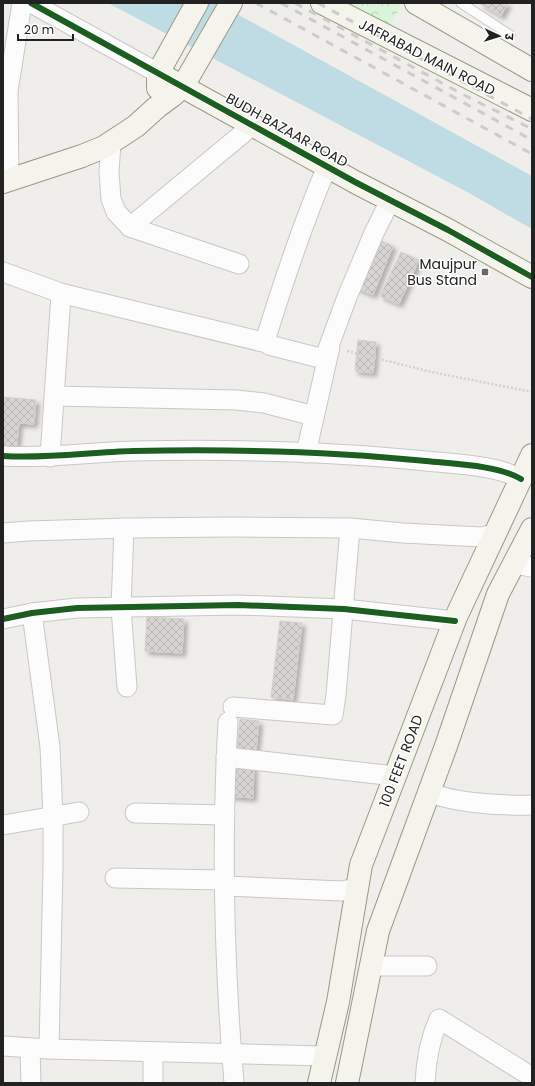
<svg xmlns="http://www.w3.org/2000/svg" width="535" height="1086" font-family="Poppins,'Noto Sans Devanagari',sans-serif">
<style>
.park{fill:url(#park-crowns)}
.water{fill:#bfdbe3}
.building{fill:url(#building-cross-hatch);stroke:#d3d0cc;filter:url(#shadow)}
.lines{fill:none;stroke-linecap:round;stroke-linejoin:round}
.lane-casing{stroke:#c9c8c7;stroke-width:11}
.street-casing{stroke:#c9c8c7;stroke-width:21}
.secondary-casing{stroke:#999a82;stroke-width:24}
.path{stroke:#dccecd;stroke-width:2.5;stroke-dasharray:2 2;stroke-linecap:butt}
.lane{stroke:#fdfcfc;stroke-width:9}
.street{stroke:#fdfcfc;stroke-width:19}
.secondary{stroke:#f4f4ed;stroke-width:22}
.rail{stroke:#ccc;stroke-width:3;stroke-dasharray:8 8;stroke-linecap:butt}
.cycleway-casing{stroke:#fff;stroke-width:8}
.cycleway{stroke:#1b5e20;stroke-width:6}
.poi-dot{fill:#6a6968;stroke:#fff;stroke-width:1.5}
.labels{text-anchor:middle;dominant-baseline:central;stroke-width:3;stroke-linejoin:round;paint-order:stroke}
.street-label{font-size:14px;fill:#222;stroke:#fff}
.poi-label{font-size:14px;fill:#222;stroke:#fff;text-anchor:end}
</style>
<defs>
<pattern id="park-crowns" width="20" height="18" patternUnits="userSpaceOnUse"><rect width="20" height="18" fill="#daf5da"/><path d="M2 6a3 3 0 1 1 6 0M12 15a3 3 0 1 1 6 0" fill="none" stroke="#bbd2bb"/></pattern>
<pattern id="building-cross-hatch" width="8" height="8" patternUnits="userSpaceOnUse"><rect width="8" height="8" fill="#d7d4d2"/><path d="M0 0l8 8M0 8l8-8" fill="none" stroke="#b8b6b4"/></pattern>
<filter id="shadow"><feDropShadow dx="3.5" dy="3.5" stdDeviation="2" flood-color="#0004"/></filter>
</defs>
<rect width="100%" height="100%" fill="#f0eeeb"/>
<polygon class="park" points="343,3 402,3 390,27"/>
<polygon class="water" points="108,3 217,3 532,176 532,229 469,193"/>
<g class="building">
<polygon points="479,3 508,3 501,16"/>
<polygon points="374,238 393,246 373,295 354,287"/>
<polygon points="401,252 419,260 399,304 380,296"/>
<polygon points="358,340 376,342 373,373 355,371"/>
<polygon points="3,397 36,400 34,424 19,423 16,453 3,452"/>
<polygon points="147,617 184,619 182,653 145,651"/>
<polygon points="280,621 302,623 293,700 271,697"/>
<polygon points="240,719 259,721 256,751 237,749"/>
<polygon points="228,765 254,766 253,798 227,796"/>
</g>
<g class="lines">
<g class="lane-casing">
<polyline id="lane" points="461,3 510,35"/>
</g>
<g class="street-casing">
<g id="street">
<polyline points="31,3 158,73"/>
<polyline points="111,143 109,172 111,199 116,212 130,227 239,264"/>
<path d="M 327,167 C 303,222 284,280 266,338 L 266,341 L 269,345 L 316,357 L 321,357 L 326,354 L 347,297 L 374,233 L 390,201"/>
<polyline points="9,180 8,91 22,3"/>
<polyline points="130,227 253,125"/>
<polyline points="3,272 58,292 61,295 50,457"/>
<polyline points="60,293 267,343"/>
<polyline points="54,396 236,400 264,403 314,416"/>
<polyline points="306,453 330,347"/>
<path d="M 3,456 C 47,459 90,452 133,451 C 231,449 329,451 426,461 C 454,464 497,465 521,479"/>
<polyline points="124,528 121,608 127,687"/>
<polyline points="3,533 28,531 128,528 233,527 350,528 403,533 481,537 495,534"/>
<polyline points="513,564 532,567"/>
<polyline points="32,613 50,747 53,816 53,868 49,1049"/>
<polyline points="3,619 32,613 77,608 238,605 344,609 455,621"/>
<polyline points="233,707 333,715 336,695 350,528"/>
<path d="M 228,722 C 221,842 224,963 234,1083"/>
<polyline points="226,757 395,776"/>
<path d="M 429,792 C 452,803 505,806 532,805"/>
<polyline points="135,813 225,815"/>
<polyline points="3,825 79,812"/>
<polyline points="115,878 225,880"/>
<polyline points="225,886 342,891 356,888"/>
<polyline points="371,966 427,966"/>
<polyline points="3,1046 49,1049 325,1056"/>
<polyline points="30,1048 31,1083"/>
<polyline points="153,1083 153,1053"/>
<path d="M 425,1083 C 426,1060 430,1039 439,1019 L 532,1077"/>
</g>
</g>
<g class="secondary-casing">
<g id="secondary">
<polyline points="322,3 532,110"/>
<polyline points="416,3 532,70"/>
<polyline points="158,73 355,182 448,230 532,277"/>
<polyline points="158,88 158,73 197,3"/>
<polyline points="3,182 82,156 104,147 136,126 157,107 172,96 183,86 231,3"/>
<polyline points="319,1083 338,1002 361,865 456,617 532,455"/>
<polyline points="347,1083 378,931 446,746 498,594 532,529"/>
</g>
</g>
<polyline class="path" points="347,351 432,372 532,392"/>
<use href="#lane" class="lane"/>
<use href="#street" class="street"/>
<use href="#secondary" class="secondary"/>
<g class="rail">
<polyline points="256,3 532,154"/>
<polyline points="281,3 532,140"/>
<polyline points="295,3 464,95 532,129"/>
<polyline points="318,3 532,119"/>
</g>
<g class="cycleway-casing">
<g id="cycleway">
<polyline points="31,3 355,182 448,230 532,277"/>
<path d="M 3,456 C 47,459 90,452 133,451 C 231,449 329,451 426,461 C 454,464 497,465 521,479"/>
<polyline points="3,619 32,613 77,608 238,605 344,609 455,621"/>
</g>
</g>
<use href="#cycleway" class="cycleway"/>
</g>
<rect class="poi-dot" x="481" y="268" width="8" height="8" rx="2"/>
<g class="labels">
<g class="street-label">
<text transform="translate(427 57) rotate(27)">JAFRABAD MAIN ROAD</text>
<text transform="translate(287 130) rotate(29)">BUDH BAZAAR ROAD</text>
<text transform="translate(401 761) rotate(-69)">100 FEET ROAD</text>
</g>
<g class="poi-label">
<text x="477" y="264">Maujpur<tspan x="477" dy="16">Bus Stand</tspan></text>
</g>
</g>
<rect width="535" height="1086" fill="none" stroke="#222222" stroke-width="8"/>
<g transform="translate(499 36) rotate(94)" stroke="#ffffff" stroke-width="3" paint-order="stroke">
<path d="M0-3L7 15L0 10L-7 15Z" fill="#222222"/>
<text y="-6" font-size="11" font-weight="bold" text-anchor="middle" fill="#222222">उ</text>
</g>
<path d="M18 34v6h55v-6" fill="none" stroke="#222222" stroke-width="2"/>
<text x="24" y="34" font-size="12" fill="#222222" stroke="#ffffff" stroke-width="3" paint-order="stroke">20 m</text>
</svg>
